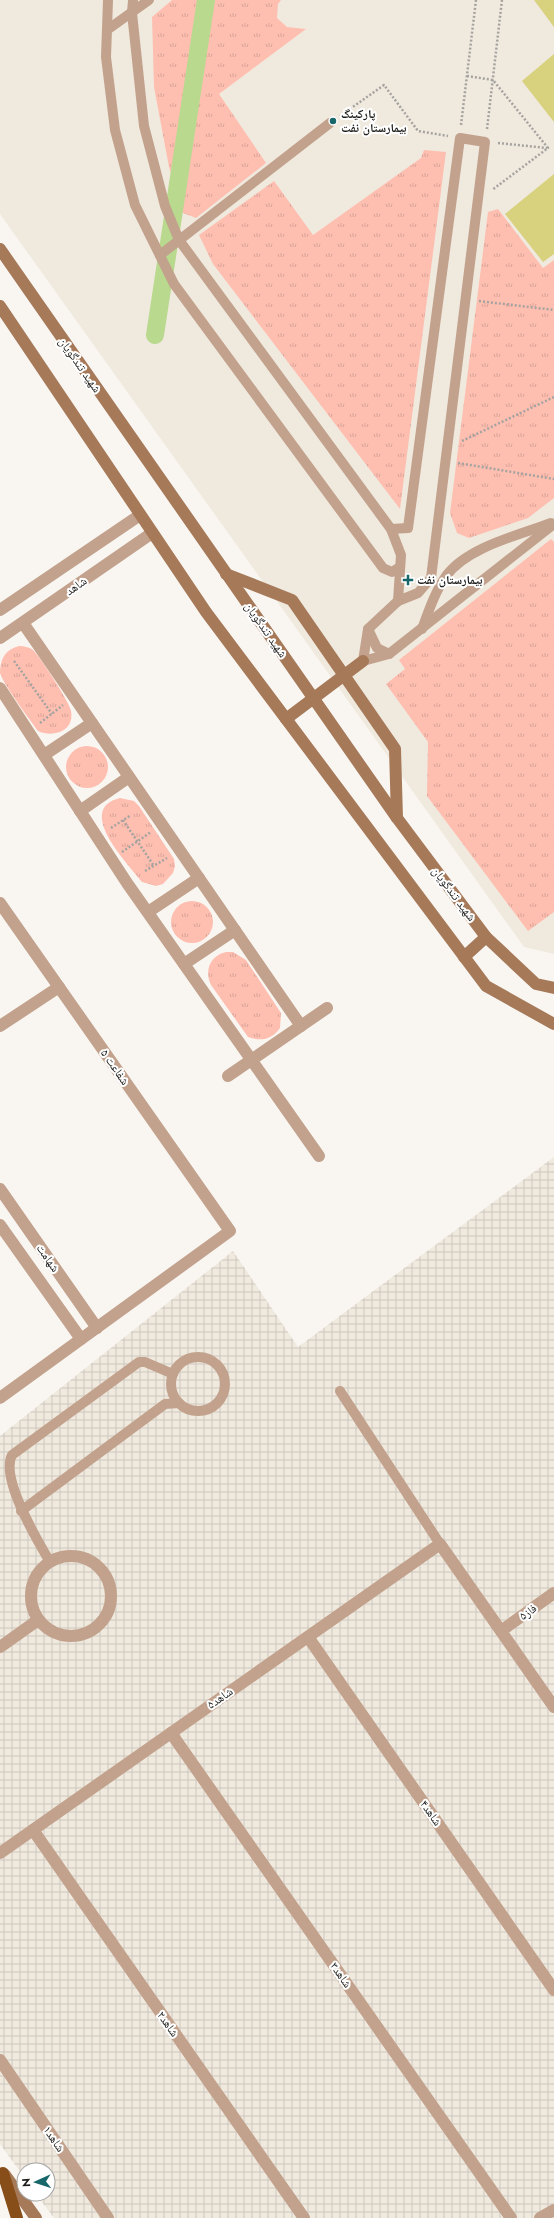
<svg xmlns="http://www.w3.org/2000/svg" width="554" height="2218" font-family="Jost,'Noto Naskh Arabic',sans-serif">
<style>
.built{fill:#f0e9de}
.industrial{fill:url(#industrial-grid)}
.grass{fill:url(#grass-tufts)}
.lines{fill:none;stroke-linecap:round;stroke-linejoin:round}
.canal{stroke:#b8d98e;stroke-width:18}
.building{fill:#d8d17d}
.path{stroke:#a5a3a0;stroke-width:2.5;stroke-dasharray:2 2;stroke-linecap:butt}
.service{stroke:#c2a28d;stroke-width:10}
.minor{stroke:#c2a28d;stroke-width:12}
.tertiary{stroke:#c2a28d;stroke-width:12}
.secondary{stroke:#a67959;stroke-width:12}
.trunk{stroke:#884e1a;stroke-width:12}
.poi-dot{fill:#176669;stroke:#fff;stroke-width:1.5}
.labels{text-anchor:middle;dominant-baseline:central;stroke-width:4;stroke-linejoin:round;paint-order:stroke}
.poi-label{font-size:12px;font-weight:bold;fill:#1d1d1b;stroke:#fff;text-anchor:start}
.street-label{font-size:12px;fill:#1d1d1b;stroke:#fff}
</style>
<defs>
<pattern id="industrial-grid" width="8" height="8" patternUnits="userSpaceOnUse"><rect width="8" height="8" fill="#f0e9de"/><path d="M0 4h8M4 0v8" fill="none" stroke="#cdc7be"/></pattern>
<pattern id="grass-tufts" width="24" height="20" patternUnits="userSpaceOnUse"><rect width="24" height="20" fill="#febfb1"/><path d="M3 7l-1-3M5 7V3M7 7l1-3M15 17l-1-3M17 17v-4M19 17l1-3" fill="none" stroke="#d9a498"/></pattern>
</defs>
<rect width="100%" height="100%" fill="#f9f6f2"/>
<polygon class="built" points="0,0 554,0 554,954 524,947 0,214"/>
<polygon class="industrial" points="554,1157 554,2218 54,2218 36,2194 48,2194 48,2170 24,2170 24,2177 0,2144 0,1436 233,1251 298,1347"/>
<g class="grass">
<polygon points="172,0 281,0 278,4 277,18 287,27 306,29 219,94 266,163 196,218 183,213 169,167 154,87 152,17"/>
<polygon points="424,150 446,152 400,509 213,264 199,235 274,181 313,235 421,158"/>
<polygon points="498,209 543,268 554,260 554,498 528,518 469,538 457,533 450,513 488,212"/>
<polygon points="551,539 554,542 554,912 528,931 427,796 428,742 386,684 405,669 399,660"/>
<path d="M 19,646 C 24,646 29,647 33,650 C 39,655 70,703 71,711 C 75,731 53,738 38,731 C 30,720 3,684 0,673 C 0,658 6,649 19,646 Z"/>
<circle cx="87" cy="767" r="21"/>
<path d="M 120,798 L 134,801 L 139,806 L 174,859 L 175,866 L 173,873 L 163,884 L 156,886 L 142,882 C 128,864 74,809 120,798 Z"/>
<circle cx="192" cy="922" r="21"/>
<path d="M 226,952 L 233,952 L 246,960 L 281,1013 L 280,1028 C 272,1039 262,1042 248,1037 L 211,985 C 204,970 210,956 226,952 Z"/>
</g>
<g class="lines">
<polyline class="canal" points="155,335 206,0"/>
</g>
<g class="building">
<polygon points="534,0 554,0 554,27"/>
<polygon points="554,54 554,122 522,81"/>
<polygon points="554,174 554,254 543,262 505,214"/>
</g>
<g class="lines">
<g class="path">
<polyline points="467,76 493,80 548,148 492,190"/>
<polyline points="340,116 384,85 418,131 448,136"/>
<polyline points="461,125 476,0"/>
<polyline points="487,129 502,0"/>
<polyline points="498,143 547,148"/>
<polyline points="479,301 554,310"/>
<polyline points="462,441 554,397"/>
<polyline points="458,463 554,479"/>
<polyline points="14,661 52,714"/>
<polyline points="40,723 63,705"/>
<polyline points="123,820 154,866"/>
<polyline points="111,828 131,815"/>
<polyline points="122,852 151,832"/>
<polyline points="145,871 167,858"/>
</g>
<g class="service">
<polyline points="108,0 106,57 115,130 135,205 174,284 383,568 392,572 400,567"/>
<polyline points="133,0 132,13 144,126 165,206 179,240 391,529 401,555 398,601 368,629 363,661 389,654 554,524"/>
<polyline points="107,30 149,0"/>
<polyline points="160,255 330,123"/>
<polyline points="391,529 408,528 460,138 485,142 431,578 418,593 398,601"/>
<polyline points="368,629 377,648 389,654"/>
<path d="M 422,629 C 429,610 435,592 446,576 C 467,547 519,535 551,523"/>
<circle cx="198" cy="1384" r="27"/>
<polyline points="340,1391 440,1544"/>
<polyline points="21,1511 165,1404 179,1403"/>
<path d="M 50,1562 C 37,1540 0,1478 12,1455 L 139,1362 L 145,1362 L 173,1374"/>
</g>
<g class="minor">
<polyline points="23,623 301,1026"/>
<polyline points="0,688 127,883 319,1156"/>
<polyline points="44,755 92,723"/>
<polyline points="80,811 129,777"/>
<polyline points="0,903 230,1231 0,1398"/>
<polyline points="148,912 199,878"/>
<polyline points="184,964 235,930"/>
<polyline points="0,1026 59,987"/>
<polyline points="228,1076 327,1008"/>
<polyline points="0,1189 97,1328"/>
<polyline points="0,1225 81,1339"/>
<circle cx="71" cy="1596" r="40"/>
<polyline points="501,1631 554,1593"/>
<polyline points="308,1637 554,1990"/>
<polyline points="0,1647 38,1620"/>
<polyline points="171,1733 511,2218"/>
<polyline points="33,1830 304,2218"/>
<polyline points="0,1853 440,1544 554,1707"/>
<polyline points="0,2060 108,2218"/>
<polyline points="540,2218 554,2210"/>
</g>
<g class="tertiary">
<polyline points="0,610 140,515"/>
<polyline points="0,638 152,533"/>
</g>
<g class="secondary">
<polyline points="0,249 397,818 486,937 536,984 554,988"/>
<polyline points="0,306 206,612 486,986 554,1024"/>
<polyline points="226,574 292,600 395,749 397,818"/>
<polyline points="286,719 363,661"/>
<polyline points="464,957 486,937"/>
<polyline points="5,2175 36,2218"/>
</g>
<polyline class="trunk" points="3,2173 17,2218"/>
</g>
<g class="poi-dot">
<circle cx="333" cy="121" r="4"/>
<path d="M406 574h4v4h4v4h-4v4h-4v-4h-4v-4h4z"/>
</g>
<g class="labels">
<g class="poi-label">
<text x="341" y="114">پارکینگ<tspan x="341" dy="14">بیمارستان نفت</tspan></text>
<text x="417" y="580">بیمارستان نفت</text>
</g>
<g class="street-label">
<text transform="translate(80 365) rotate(55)">شهید تندگویان</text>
<text transform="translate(76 586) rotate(-35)">شاهد</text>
<text transform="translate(266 630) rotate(55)">شهید تندگویان</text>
<text transform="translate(454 894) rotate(53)">شهید تندگویان</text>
<text transform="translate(115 1067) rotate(55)">شفاعت ۵</text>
<text transform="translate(48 1258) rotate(55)">شهامت</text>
<text transform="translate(528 1612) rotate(-36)">فاز۵</text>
<text transform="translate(220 1698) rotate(-35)">شاهد۵</text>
<text transform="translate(431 1813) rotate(55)">شاهد۴</text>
<text transform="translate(341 1975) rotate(55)">شاهد۳</text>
<text transform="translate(168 2024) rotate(55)">شاهد۲</text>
<text transform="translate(54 2139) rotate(56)">شاهد۱</text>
</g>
</g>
<g transform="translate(36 2182) rotate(267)"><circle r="19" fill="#ffffff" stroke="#a5a5a4"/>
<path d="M0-3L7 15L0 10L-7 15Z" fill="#176669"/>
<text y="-6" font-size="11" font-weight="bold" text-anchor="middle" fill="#1d1d1b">N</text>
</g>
</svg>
